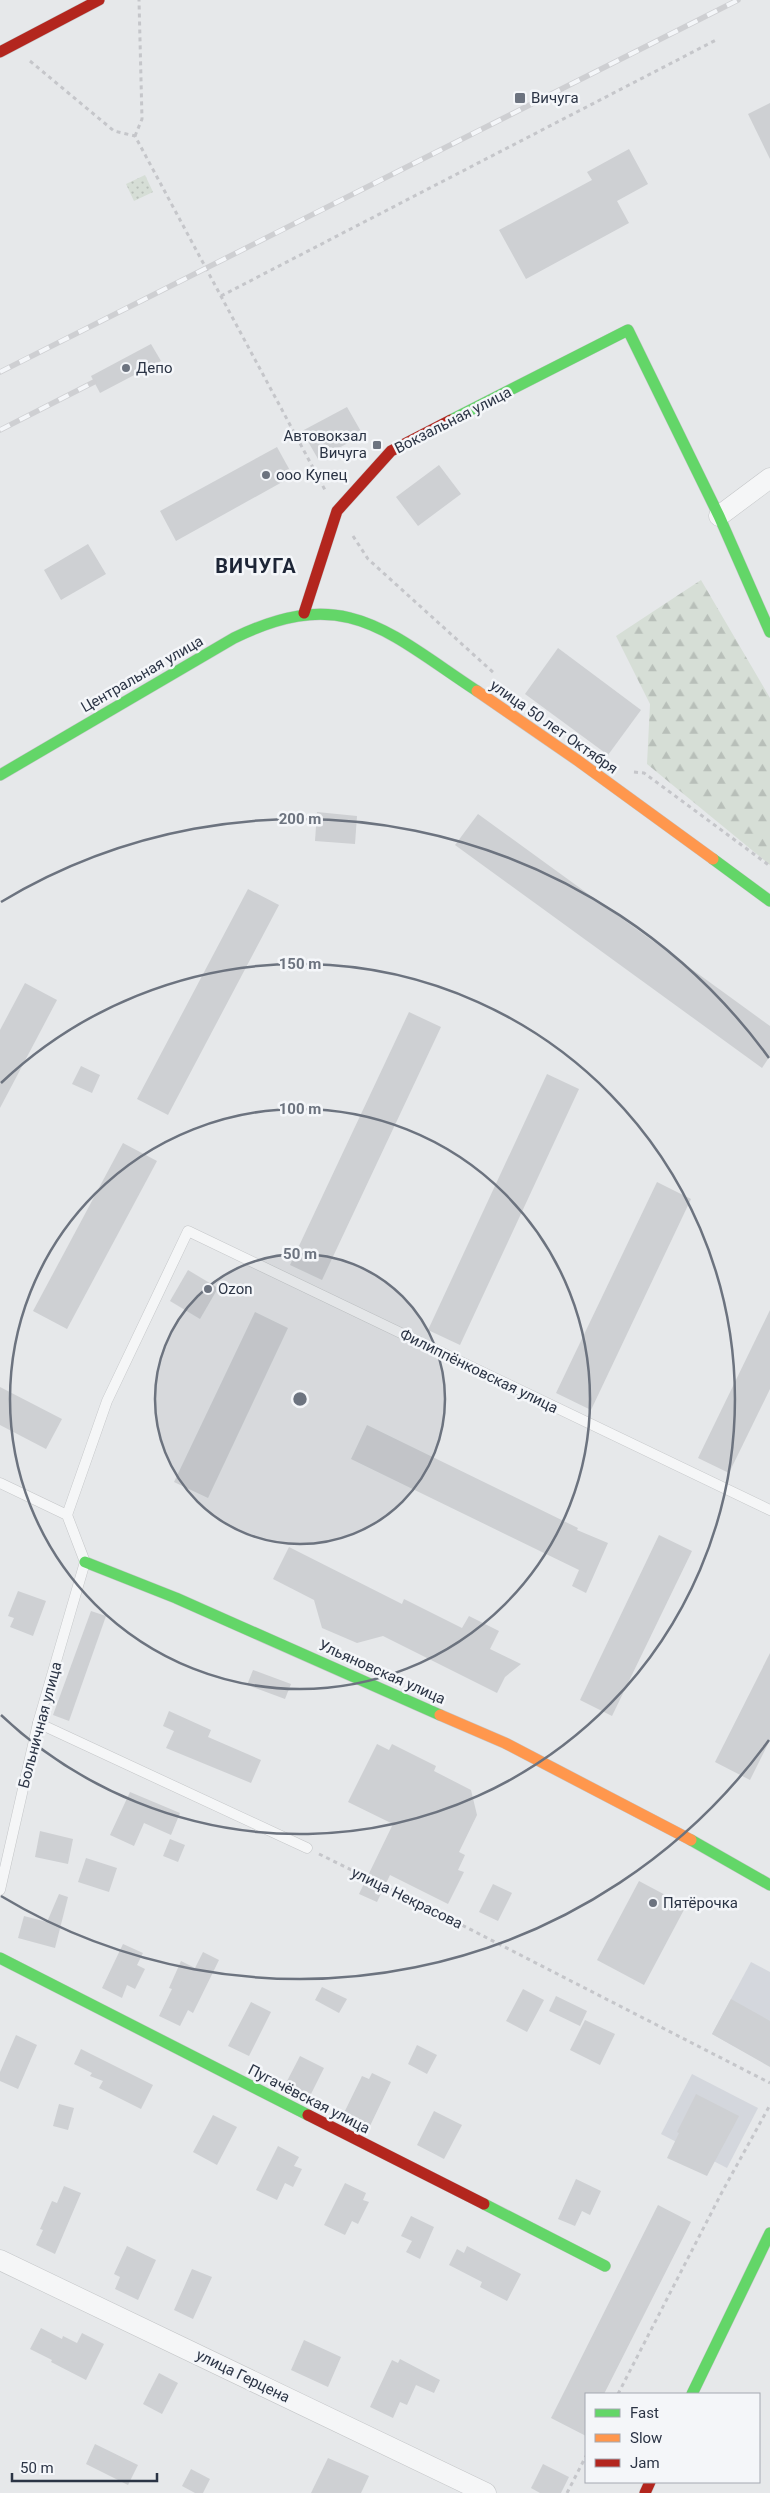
<svg xmlns="http://www.w3.org/2000/svg" width="770" height="2493" font-family="Roboto,sans-serif">
<style>
.built{fill:#d4d7dd}
.grass{fill:url(#grass-dots)}
.forest{fill:url(#forest-firs)}
.building{fill:#ced0d3}
.lines{fill:none;stroke-linecap:round;stroke-linejoin:round}
.lane-casing{stroke:#c4c6c8;stroke-width:11}
.street-casing{stroke:#c4c6c8;stroke-width:21}
.fast-casing{stroke:#c4c6c8;stroke-width:12}
.slow-casing{stroke:#c4c6c8;stroke-width:12}
.jam-casing{stroke:#c4c6c8;stroke-width:12}
.path{stroke:#c5c6ca;stroke-width:3;stroke-dasharray:4 4;stroke-linecap:butt}
.lane{stroke:#f5f6f7;stroke-width:10}
.street{stroke:#f5f6f7;stroke-width:20}
.fast{stroke:#63d668;stroke-width:11}
.slow{stroke:#ff974d;stroke-width:11}
.jam{stroke:#b3261e;stroke-width:11}
.rail-casing{stroke:#cecfd2;stroke-width:5.5}
.rail{stroke:#f4f6f9;stroke-width:4;stroke-dasharray:11;stroke-linecap:butt}
.ring{fill:none;stroke:#6c737f;stroke-width:2.5}
.poi-dot{fill:#6c737f;stroke:#f4f6f9;stroke-width:2}
.labels{text-anchor:middle;dominant-baseline:central;stroke-width:5;stroke-linejoin:round;paint-order:stroke}
.poi-label{font-size:15px;fill:#2b3445;stroke:#f4f6f9;text-anchor:start}
.street-label{font-size:15px;fill:#2b3445;stroke:#f4f6f9}
.district-label{font-size:20px;font-weight:bold;letter-spacing:1px;fill:#1d2536;stroke:#f4f6f9}
.centre{fill:#6c737f;stroke:#f4f6f9;stroke-width:2.5}
.ring-label{font-size:15px;text-anchor:middle;font-weight:bold;fill:#6c737f;stroke:#f4f6f9;stroke-width:5;stroke-linejoin:round;paint-order:stroke}
</style>
<defs>
<pattern id="grass-dots" width="8" height="8" patternUnits="userSpaceOnUse" patternTransform="scale(1.25)"><rect width="8" height="8" fill="#d6ded6"/><path d="M2 2h.1M6 6h.1" fill="none" stroke="#b8bfb9" stroke-width="1.8" stroke-linecap="round"/></pattern>
<pattern id="forest-firs" width="22" height="20" patternUnits="userSpaceOnUse" patternTransform="scale(1.25)"><rect width="22" height="20" fill="#d6ded6"/><path d="M5 1l3.5 6h-7zM16 11l3.5 6h-7z" fill="#b8bfb9"/></pattern>
</defs>
<rect width="100%" height="100%" fill="#e6e8ea"/>
<g class="built">
<polygon points="751,1962 770,1972 770,2066 712,2034"/>
<polygon points="692,2074 758,2108 727,2168 661,2134"/>
</g>
<polygon class="grass" points="145,175 153,192 134,201 126,184"/>
<polygon class="forest" points="701,580 770,698 770,865 647,764 650,704 616,636"/>
<g class="building">
<polygon points="770,103 770,159 748,114"/>
<polygon points="629,149 648,184 617,201 629,223 526,279 499,230 592,180 587,172"/>
<polygon points="151,344 161,361 100,393 91,376"/>
<polygon points="347,407 363,435 318,459 302,431"/>
<polygon points="277,447 293,476 176,541 160,511"/>
<polygon points="439,465 461,494 418,526 396,497"/>
<polygon points="88,544 106,574 61,600 44,570"/>
<polygon points="558,648 641,710 608,755 525,694"/>
<polygon points="317,812 357,816 355,844 315,841"/>
<polygon points="478,814 770,1026 770,1056 762,1068 455,845"/>
<polygon points="248,889 279,905 168,1115 137,1099"/>
<polygon points="25,983 57,1000 0,1108 0,1030"/>
<polygon points="409,1012 441,1027 322,1280 290,1265"/>
<polygon points="81,1066 100,1075 92,1093 72,1084"/>
<polygon points="547,1074 579,1089 460,1345 428,1330"/>
<polygon points="123,1143 157,1161 67,1329 33,1311"/>
<polygon points="657,1182 691,1199 591,1410 556,1393"/>
<polygon points="188,1270 218,1288 200,1319 170,1301"/>
<polygon points="770,1310 770,1389 729,1473 698,1458"/>
<polygon points="255,1312 288,1328 208,1498 174,1482"/>
<polygon points="0,1387 62,1419 46,1449 0,1425"/>
<polygon points="367,1425 578,1528 577,1530 608,1543 586,1593 572,1586 579,1570 351,1459"/>
<polygon points="659,1535 692,1551 612,1716 580,1700"/>
<polygon points="289,1547 402,1604 404,1599 462,1628 469,1616 499,1631 490,1649 521,1664 505,1677 497,1693 383,1636 357,1643 322,1628 314,1600 273,1579"/>
<polygon points="18,1591 46,1601 33,1636 10,1627 14,1618 8,1616"/>
<polygon points="91,1611 106,1616 69,1721 53,1715"/>
<polygon points="770,1653 770,1740 750,1780 715,1762"/>
<polygon points="253,1670 291,1684 285,1699 247,1685"/>
<polygon points="169,1711 211,1730 208,1737 261,1760 251,1783 166,1748 174,1731 163,1726"/>
<polygon points="377,1744 389,1750 392,1744 436,1766 434,1771 471,1790 477,1815 459,1852 465,1855 458,1870 464,1872 448,1904 390,1875 377,1902 359,1894 393,1824 348,1802"/>
<polygon points="130,1792 180,1813 171,1835 144,1823 134,1846 110,1835"/>
<polygon points="40,1831 73,1839 68,1864 35,1857"/>
<polygon points="170,1839 185,1845 178,1862 163,1856"/>
<polygon points="86,1858 117,1868 109,1892 78,1882"/>
<polygon points="639,1881 686,1906 644,1985 597,1960"/>
<polygon points="493,1884 512,1893 498,1921 479,1912"/>
<polygon points="59,1894 68,1897 55,1948 18,1938 24,1916 47,1922"/>
<polygon points="123,1944 143,1953 137,1965 145,1969 135,1989 127,1985 122,1998 102,1988"/>
<polygon points="203,1952 219,1960 193,2013 188,2010 180,2026 159,2016 172,1989 169,1988 181,1961 195,1968"/>
<polygon points="322,1987 347,1999 339,2013 315,2000"/>
<polygon points="523,1989 544,2000 527,2032 506,2021"/>
<polygon points="556,1996 587,2011 580,2026 549,2011"/>
<polygon points="731,1999 770,2021 770,2067 712,2034"/>
<polygon points="251,2002 271,2012 249,2056 228,2046"/>
<polygon points="585,2020 615,2034 600,2065 570,2050"/>
<polygon points="16,2035 37,2045 18,2089 0,2081 0,2072"/>
<polygon points="417,2045 437,2055 427,2074 408,2064"/>
<polygon points="81,2049 153,2085 141,2109 99,2088 103,2081 90,2076 92,2073 74,2064"/>
<polygon points="300,2056 324,2068 309,2098 285,2085"/>
<polygon points="372,2073 391,2082 369,2128 343,2115 362,2076 369,2079"/>
<polygon points="696,2094 739,2116 707,2176 667,2158 679,2133 677,2132"/>
<polygon points="59,2104 74,2108 68,2130 53,2126"/>
<polygon points="434,2111 462,2125 444,2159 417,2145"/>
<polygon points="213,2115 237,2127 217,2165 193,2152"/>
<polygon points="278,2146 299,2157 294,2166 302,2169 293,2187 285,2183 277,2200 256,2190"/>
<polygon points="576,2179 601,2191 590,2215 582,2211 575,2226 558,2219"/>
<polygon points="345,2183 366,2193 363,2200 369,2202 358,2224 352,2221 345,2235 324,2225"/>
<polygon points="64,2186 81,2193 55,2254 36,2245 43,2230 40,2229 52,2201 57,2203"/>
<polygon points="658,2205 691,2222 604,2394 586,2394 586,2436 551,2418"/>
<polygon points="411,2216 434,2227 420,2259 406,2252 412,2241 401,2236"/>
<polygon points="127,2246 156,2260 138,2300 115,2289 120,2277 114,2274"/>
<polygon points="467,2246 521,2274 507,2301 480,2287 482,2282 449,2265 457,2249 464,2253"/>
<polygon points="192,2269 212,2277 193,2319 174,2310"/>
<polygon points="41,2328 62,2339 63,2336 77,2343 82,2333 104,2344 86,2380 51,2362 52,2360 30,2349"/>
<polygon points="304,2340 341,2357 328,2387 291,2370"/>
<polygon points="400,2359 440,2380 434,2393 416,2385 407,2405 400,2402 393,2418 370,2407 392,2360 398,2363"/>
<polygon points="159,2373 178,2383 162,2414 143,2404"/>
<polygon points="95,2444 138,2465 128,2485 86,2464"/>
<polygon points="328,2458 369,2476 361,2493 311,2493"/>
<polygon points="543,2464 569,2477 561,2493 540,2493 531,2488"/>
<polygon points="191,2469 210,2479 203,2493 195,2493 182,2486"/>
</g>
<g class="lines">
<g class="lane-casing">
<g id="lane">
<polyline points="0,1483 67,1515 85,1562 38,1723 0,1890"/>
<polyline points="67,1515 107,1401 188,1231 770,1510"/>
<polyline points="38,1723 307,1848"/>
</g>
</g>
<g class="street-casing">
<g id="street">
<polyline points="719,516 770,478"/>
<polyline points="0,2260 486,2493"/>
</g>
</g>
<g class="fast-casing">
<g id="fast">
<polyline points="451,420 628,330 719,516 770,632"/>
<path d="M 0,775 L 234,638 C 345,584 386,631 477,691"/>
<polyline points="713,859 770,901"/>
<polyline points="85,1562 176,1598 440,1715"/>
<polyline points="691,1840 770,1885"/>
<polyline points="0,1958 308,2115"/>
<polyline points="484,2204 605,2266"/>
<polyline points="692,2394 770,2233"/>
</g>
</g>
<g class="slow-casing">
<g id="slow">
<polyline points="477,691 577,760 713,859"/>
<polyline points="440,1715 505,1743 691,1840"/>
</g>
</g>
<g class="jam-casing">
<g id="jam">
<polyline points="0,52 99,0"/>
<polyline points="304,613 337,511 391,451 451,420"/>
<polyline points="308,2115 484,2204"/>
<polyline points="645,2493 650,2482"/>
</g>
</g>
<g class="path">
<polyline points="30,61 114,131 135,136 325,490"/>
<polyline points="135,136 142,119 139,0"/>
<polyline points="221,296 716,40"/>
<polyline points="353,536 368,559 495,674"/>
<polyline points="634,772 644,773 770,866"/>
<polyline points="319,1854 415,1901 770,2083"/>
<polyline points="618,2394 721,2194 770,2105"/>
<polyline points="567,2493 586,2456"/>
</g>
<use href="#lane" class="lane"/>
<use href="#street" class="street"/>
<use href="#fast" class="fast"/>
<use href="#slow" class="slow"/>
<use href="#jam" class="jam"/>
<g class="rail-casing">
<g id="rail">
<polyline points="0,372 738,0"/>
<polyline points="0,430 94,382"/>
</g>
</g>
<use href="#rail" class="rail"/>
</g>
<circle cx="300" cy="1399" r="145" fill="#6c737f" fill-opacity=".12"/>
<g class="ring">
<circle cx="300" cy="1399" r="145"/>
<circle cx="300" cy="1399" r="290"/>
<path d="M1 1083A435 435 0 1 1 1 1715"/>
<path d="M769 1740A580 580 0 0 1 1 1896M1 902A580 580 0 0 1 769 1058"/>
</g>
<g class="poi-dot">
<rect x="514" y="92" width="12" height="12" rx="2.5"/>
<circle cx="126" cy="368" r="5"/>
<rect x="372" y="440" width="10" height="10" rx="2.5"/>
<circle cx="266" cy="475" r="5"/>
<circle cx="208" cy="1289" r="5"/>
<circle cx="653" cy="1903" r="5"/>
</g>
<g class="labels">
<g class="poi-label">
<text x="531" y="98">Вичуга</text>
<text x="136" y="368">Депо</text>
<text x="367" y="436" text-anchor="end">Автовокзал<tspan x="367" dy="17">Вичуга</tspan></text>
<text x="276" y="475">ооо Купец</text>
<text x="218" y="1289">Ozon</text>
<text x="663" y="1903">Пятёрочка</text>
</g>
<g class="street-label">
<text transform="translate(453 420) rotate(-27)">Вокзальная улица</text>
<text transform="translate(142 674) rotate(-30)">Центральная улица</text>
<text transform="translate(554 727) rotate(35)">улица 50 лет Октября</text>
<text transform="translate(479 1371) rotate(26)">Филиппёнковская улица</text>
<text transform="translate(382 1672) rotate(24)">Ульяновская улица</text>
<text transform="translate(40 1725) rotate(-75)">Больничная улица</text>
<text transform="translate(407 1898) rotate(26)">улица Некрасова</text>
<text transform="translate(309 2099) rotate(27)">Пугачёвская улица</text>
<text transform="translate(243 2376) rotate(26)">улица Герцена</text>
</g>
<g class="district-label">
<text x="256" y="566">ВИЧУГА</text>
</g>
</g>
<circle cx="300" cy="1399" r="8" class="centre"/>
<g class="ring-label">
<text x="300" y="824">200 m</text>
<text x="300" y="969">150 m</text>
<text x="300" y="1114">100 m</text>
<text x="300" y="1259">50 m</text>
</g>
<rect x="585" y="2393" width="175" height="90" fill="#f4f6f9" stroke="#a4a8b1"/>
<rect x="595" y="2409" width="25" height="8" fill="#63d668" stroke="#a4a8b1"/>
<text x="630" y="2418" font-size="15" fill="#2b3445">Fast</text>
<rect x="595" y="2434" width="25" height="8" fill="#ff974d" stroke="#a4a8b1"/>
<text x="630" y="2443" font-size="15" fill="#2b3445">Slow</text>
<rect x="595" y="2459" width="25" height="8" fill="#b3261e" stroke="#a4a8b1"/>
<text x="630" y="2468" font-size="15" fill="#2b3445">Jam</text>
<path d="M12 2473v8h145v-8" fill="none" stroke="#2b3445" stroke-width="2.5"/>
<text x="20" y="2473" font-size="15" fill="#2b3445" stroke="#f4f6f9" stroke-width="4" paint-order="stroke">50 m</text>
</svg>
